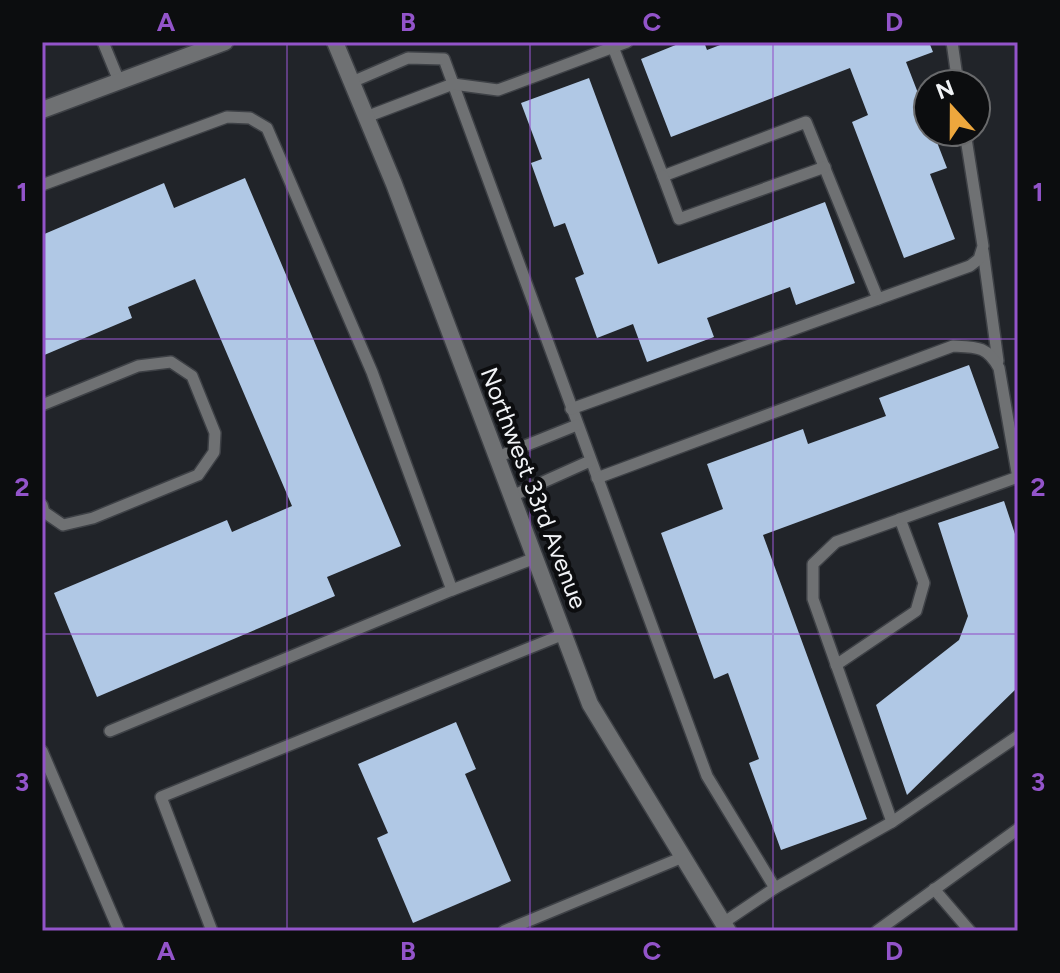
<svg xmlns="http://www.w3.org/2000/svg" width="1060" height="973" font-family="Figtree,sans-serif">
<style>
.building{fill:#b0c8e5}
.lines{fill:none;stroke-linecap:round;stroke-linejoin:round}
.service-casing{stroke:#3e4146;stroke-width:14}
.minor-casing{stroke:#3e4146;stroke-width:19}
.service{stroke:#6f7173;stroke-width:11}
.minor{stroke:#6f7173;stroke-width:16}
.grid{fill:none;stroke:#9354ca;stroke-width:2;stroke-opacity:0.55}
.labels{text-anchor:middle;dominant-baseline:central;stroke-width:8;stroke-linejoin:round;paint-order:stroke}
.street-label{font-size:24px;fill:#f1f3f6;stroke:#0c0d0f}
.neatline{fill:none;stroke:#9354ca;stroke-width:3}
.grid-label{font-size:26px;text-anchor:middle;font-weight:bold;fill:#9354ca}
</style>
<rect width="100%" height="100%" fill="#212429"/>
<g class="building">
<polygon points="683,42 704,42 707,50 728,42 929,42 933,52 906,62 928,119 928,132 933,132 947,168 930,174 955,239 904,258 852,122 868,115 850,68 671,137 641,59"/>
<polygon points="589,78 658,264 825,202 855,283 796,305 790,287 707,318 714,337 647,362 633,324 597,338 575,278 584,274 565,223 554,227 531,163 542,159 521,103"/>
<polygon points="245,178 401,546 327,577 335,596 97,697 54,593 227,520 232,532 292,506 195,279 128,307 132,318 42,356 42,235 164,183 174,208"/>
<polygon points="969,365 999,448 763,535 867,819 781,850 749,763 759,759 728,673 714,679 661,533 723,509 707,464 803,429 808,444 886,416 879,398"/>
<polygon points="1004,501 1018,543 1018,687 907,795 876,705 959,640 968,616 938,523"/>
<polygon points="456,722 476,769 465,774 511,881 413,923 377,838 388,833 358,764"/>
</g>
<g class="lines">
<g class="service-casing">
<g id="service">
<polyline points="103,42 119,81"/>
<polyline points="952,42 958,84"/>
<polyline points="613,47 663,176 806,122 878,299"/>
<polyline points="352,82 408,58 444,59 707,776 775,888 723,923"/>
<polyline points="366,117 453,84 498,90 627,42"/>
<polyline points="663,176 679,219 825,167"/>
<polyline points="42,185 227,117 250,118 267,128 372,372 452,590 110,731"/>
<polyline points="983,251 998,361"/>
<polyline points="42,405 138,366 171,362 192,376 215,433 214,452 198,475 93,518 63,525 44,512 42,505"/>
<polyline points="571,409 970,266 979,259 983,246 965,132"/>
<polyline points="497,457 577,425"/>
<path d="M 597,478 L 953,346 C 977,347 987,346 999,368 L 1018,478"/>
<polyline points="512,496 590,461"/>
<polyline points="452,590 535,558"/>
<polyline points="836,665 916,611 924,583 900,519"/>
<polyline points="42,751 119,931"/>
<polyline points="892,822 813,599 813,564 836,542 1018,477"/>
<polyline points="775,888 892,822 1018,736"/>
<polyline points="934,889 970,931"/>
<polyline points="212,931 161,797 564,634"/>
<polyline points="504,931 683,857"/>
<polyline points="877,931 1018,829"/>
</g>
</g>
<g class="minor-casing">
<g id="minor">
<polyline points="335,42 394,184 590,704 728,931"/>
<polyline points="42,110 225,42"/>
</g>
</g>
<use href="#service" class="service"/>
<use href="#minor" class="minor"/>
</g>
<path class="grid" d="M 287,42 L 287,931M 530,42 L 530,931M 773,42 L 773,931M 42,339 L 1018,339M 42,634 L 1018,634"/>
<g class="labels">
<g class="street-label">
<text transform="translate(534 488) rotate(69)">Northwest 33rd Avenue</text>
</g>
</g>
<rect width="1060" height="973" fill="none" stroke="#0c0d0f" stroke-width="88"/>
<g transform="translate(952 108) rotate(339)"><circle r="38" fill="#0c0d0f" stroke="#68696b" stroke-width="2"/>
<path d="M0-6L14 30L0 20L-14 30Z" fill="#eea73d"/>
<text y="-12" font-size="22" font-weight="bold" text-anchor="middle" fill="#f1f3f6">N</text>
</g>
<rect x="44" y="44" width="972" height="885" class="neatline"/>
<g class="grid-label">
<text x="166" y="31">A</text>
<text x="408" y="31">B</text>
<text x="652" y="31">C</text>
<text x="894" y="31">D</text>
<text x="22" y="201">1</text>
<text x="1038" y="201">1</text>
<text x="22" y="496">2</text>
<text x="1038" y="496">2</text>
<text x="22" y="791">3</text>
<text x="1038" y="791">3</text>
<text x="166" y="960">A</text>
<text x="408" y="960">B</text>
<text x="652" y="960">C</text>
<text x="894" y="960">D</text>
</g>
</svg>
